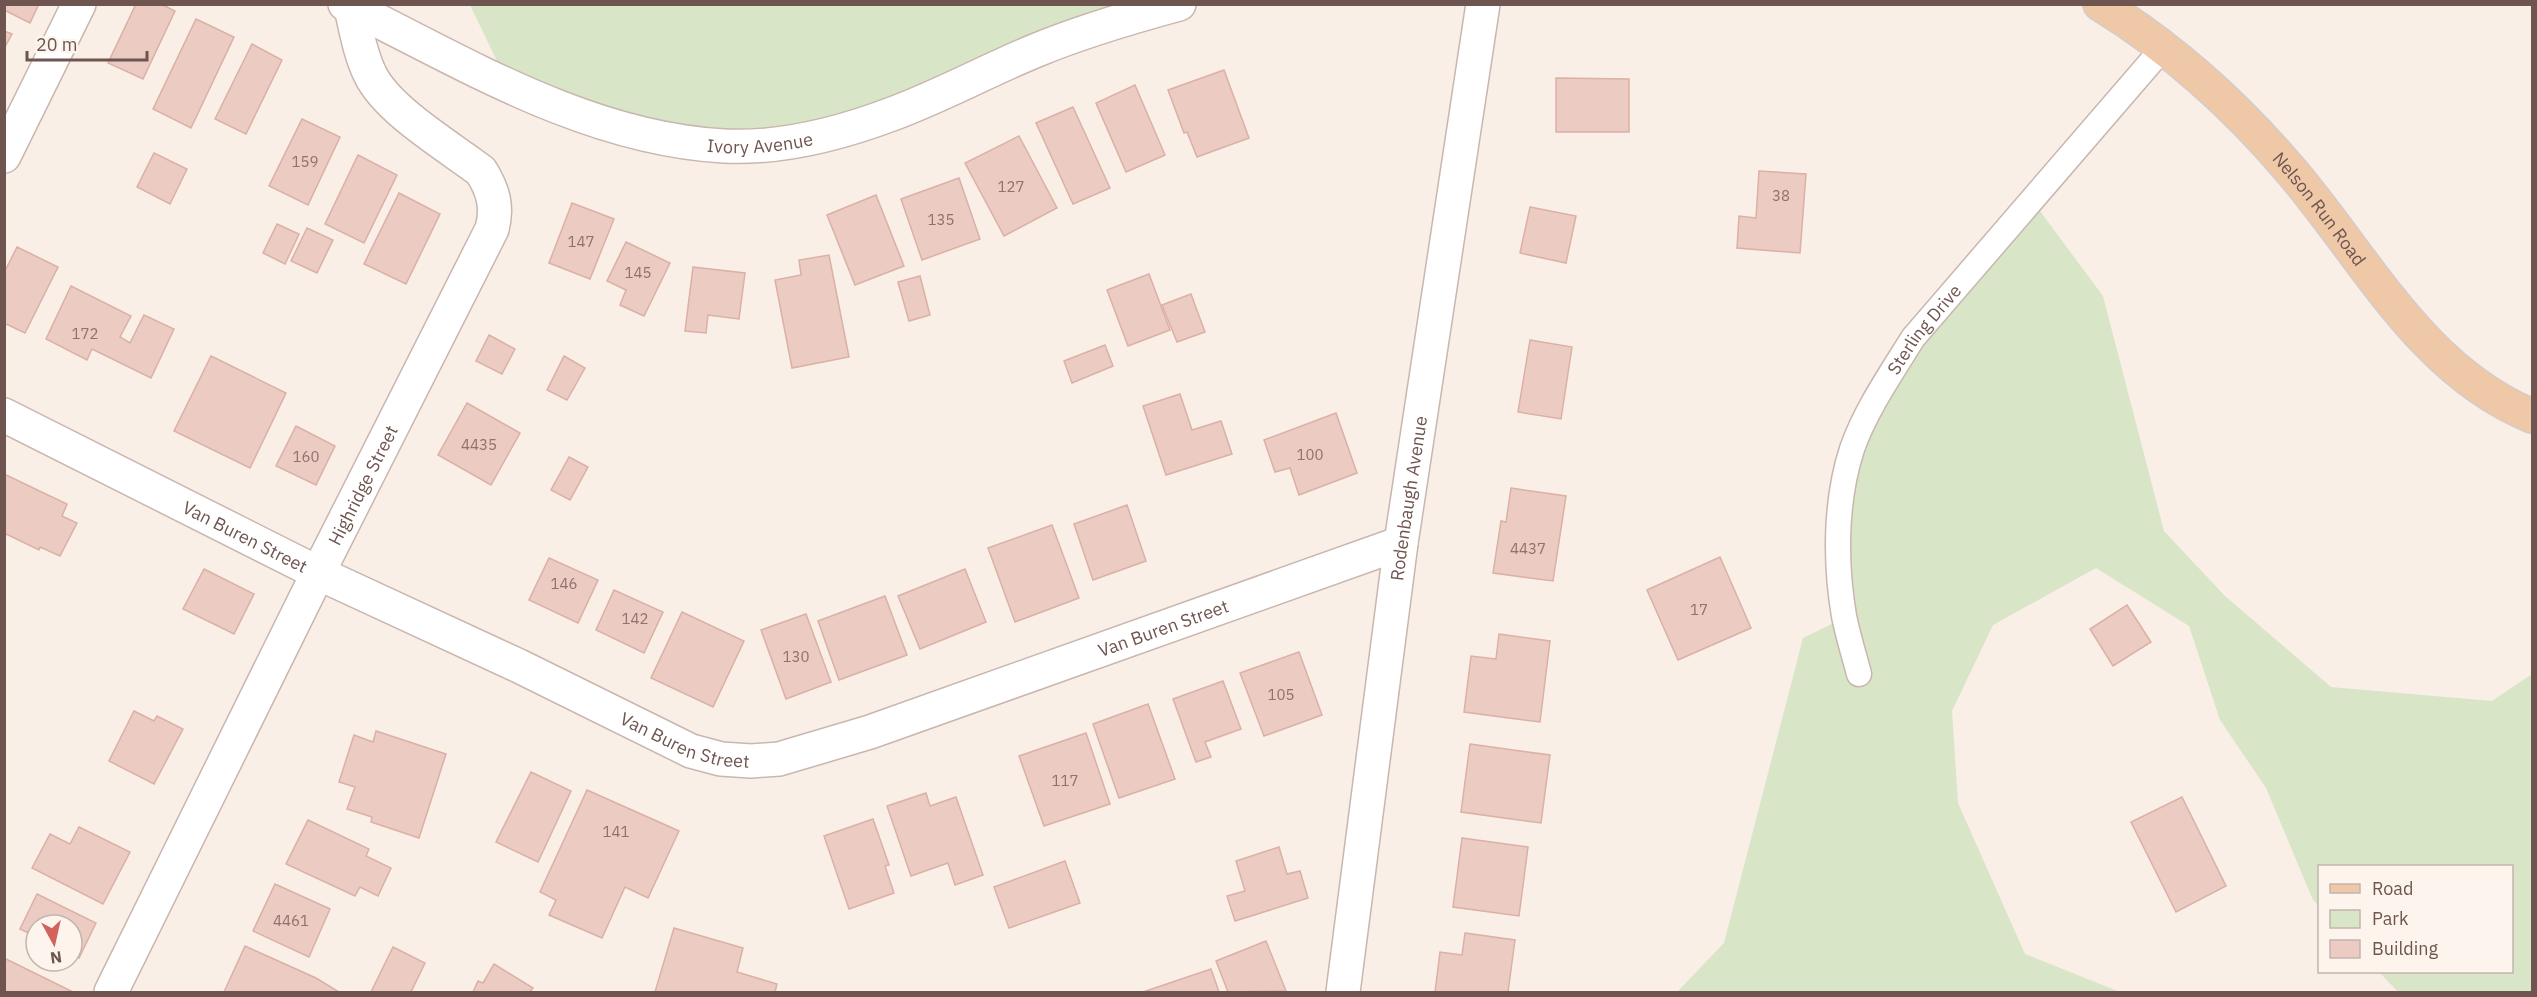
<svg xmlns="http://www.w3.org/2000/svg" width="2537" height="997" font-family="'IBM Plex Sans',sans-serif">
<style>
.green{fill:#d9e5c7}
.building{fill:#ebcbc2;stroke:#dbb0a5;stroke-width:1.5}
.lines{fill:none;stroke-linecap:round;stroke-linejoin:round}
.service-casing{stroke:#c9b6af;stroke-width:27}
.minor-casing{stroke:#c9b6af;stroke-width:36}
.primary-casing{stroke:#d4ccca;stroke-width:36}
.service{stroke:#fff;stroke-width:24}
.minor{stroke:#fff;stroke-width:33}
.primary{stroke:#efc8a8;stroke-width:33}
.labels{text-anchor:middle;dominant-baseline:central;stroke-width:4.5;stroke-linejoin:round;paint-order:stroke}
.number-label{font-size:15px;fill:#8e726c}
.street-label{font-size:18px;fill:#6f554f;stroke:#fcf4ed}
</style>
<rect width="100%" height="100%" fill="#f9efe7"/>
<g class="green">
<polygon points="470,5 1179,5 895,113 725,146 508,84"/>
<polygon points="2031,199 2103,296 2164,531 2225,596 2331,687 2492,701 2532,674 2532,992 2398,992 2379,972 2512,972 2512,866 2320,866 2319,906 2313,900 2266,788 2220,720 2189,626 2096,568 1993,625 1952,711 1958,803 2025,954 2120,992 1677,992 1724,943 1803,638 1844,618 1841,494 1883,386"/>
</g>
<g class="building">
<polygon points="4,4 39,4 30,23 4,10"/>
<polygon points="136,4 161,4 175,11 143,79 108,63"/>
<polygon points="196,19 234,37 191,128 153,109"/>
<polygon points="4,31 12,34 4,49"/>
<polygon points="252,44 282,60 246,134 215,119"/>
<polygon points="1224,70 1249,138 1197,157 1187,132 1184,133 1168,90"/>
<polygon points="1556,78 1629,79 1629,132 1556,132"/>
<polygon points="1135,85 1165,155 1126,172 1096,103"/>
<polygon points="1073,107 1110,188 1073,204 1036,123"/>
<polygon points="302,119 340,137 308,205 269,186"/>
<polygon points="1019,136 1057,208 1004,236 965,163"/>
<polygon points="154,153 187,169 170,204 137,187"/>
<polygon points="358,155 397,175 364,243 325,224"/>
<polygon points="1759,171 1806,174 1800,253 1737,248 1739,216 1756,218"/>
<polygon points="959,178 980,239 922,260 901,199"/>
<polygon points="399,193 440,214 406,284 364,264"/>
<polygon points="876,195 904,266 855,285 827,215"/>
<polygon points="572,203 614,219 590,279 549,263"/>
<polygon points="1530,207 1576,216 1566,263 1520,253"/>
<polygon points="277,224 299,234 285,264 263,253"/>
<polygon points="307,228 333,240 317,273 291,261"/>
<polygon points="626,242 670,263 644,316 620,305 626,290 607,281"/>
<polygon points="17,247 58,267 25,333 4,323 4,273"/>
<polygon points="829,255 849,357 792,368 775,280 801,275 799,260"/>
<polygon points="693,267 745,273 739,319 708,315 706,333 685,331"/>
<polygon points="1149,274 1170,330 1128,346 1107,290"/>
<polygon points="920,276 930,315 909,321 898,282"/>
<polygon points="71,286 131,316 120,337 130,343 144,315 174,329 151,378 92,349 87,360 46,339"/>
<polygon points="1191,294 1205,332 1177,342 1162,305"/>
<polygon points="489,335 515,349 502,374 476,361"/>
<polygon points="1530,340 1572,347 1561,419 1518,412"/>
<polygon points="1105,345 1113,366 1072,383 1064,361"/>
<polygon points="211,356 286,393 250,468 174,431"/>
<polygon points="564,356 585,368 567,400 547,390"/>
<polygon points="1180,394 1192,430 1221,421 1232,454 1166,475 1143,406"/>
<polygon points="467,403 520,433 491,485 438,455"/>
<polygon points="1336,413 1357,473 1299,495 1290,468 1275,472 1264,440"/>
<polygon points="296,426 335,446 316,485 276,466"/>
<polygon points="569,457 588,467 570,500 551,490"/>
<polygon points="4,474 67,504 62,516 77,523 60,556 40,547 39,550 4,533"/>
<polygon points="1511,488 1566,496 1553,581 1493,573 1501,521 1506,522"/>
<polygon points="1127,505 1146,561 1093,580 1074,524"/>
<polygon points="1052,525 1079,598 1015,622 988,548"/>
<polygon points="1720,557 1751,628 1678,660 1647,590"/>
<polygon points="549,558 598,580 578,623 529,600"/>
<polygon points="204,569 254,594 234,634 183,609"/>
<polygon points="965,569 986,622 920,649 898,596"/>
<polygon points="614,590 663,612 644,653 596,630"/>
<polygon points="885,596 907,655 839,680 818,621"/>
<polygon points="2127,605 2151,642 2113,666 2090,629"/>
<polygon points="682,612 744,641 713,707 651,678"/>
<polygon points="806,614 831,682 786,699 761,630"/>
<polygon points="1499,634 1550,641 1540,722 1464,712 1471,656 1496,659"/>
<polygon points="1299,652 1322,715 1264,736 1240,673"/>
<polygon points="1223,681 1241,729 1205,742 1211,757 1196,762 1173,699"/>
<polygon points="1148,704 1175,779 1119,798 1093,724"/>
<polygon points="134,711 154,721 157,716 183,729 154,784 109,761"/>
<polygon points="376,731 446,754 419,838 371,822 372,817 347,809 355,787 339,782 354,735 373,742"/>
<polygon points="1086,733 1110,804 1044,826 1019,756"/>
<polygon points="1470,744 1550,755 1541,823 1461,812"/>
<polygon points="531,772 571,791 538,862 496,842"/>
<polygon points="587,790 679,831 648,898 625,887 602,938 549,915 556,900 540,892"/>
<polygon points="926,793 930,806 956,797 983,875 955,885 948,863 911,876 887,806"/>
<polygon points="2182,797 2226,886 2176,912 2131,822"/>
<polygon points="873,819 889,865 885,866 894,893 849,909 824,836"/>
<polygon points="308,820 369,849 366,856 391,868 378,896 360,887 355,896 286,864"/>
<polygon points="79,827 130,852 103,904 32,868 50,834 70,844"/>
<polygon points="1462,838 1528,847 1519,916 1453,907"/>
<polygon points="1279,847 1287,874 1300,871 1308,898 1235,921 1227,896 1245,891 1236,861"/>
<polygon points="1065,861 1080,903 1009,928 994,887"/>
<polygon points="275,884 330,909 309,957 253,931"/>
<polygon points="37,894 96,923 79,958 72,955 72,925 36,925 36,937 20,929"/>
<polygon points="674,928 743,948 737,972 777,984 775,992 655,992"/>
<polygon points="1465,933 1515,940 1508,992 1435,992 1440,952 1462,955"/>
<polygon points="1266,941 1286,991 1228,992 1216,961"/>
<polygon points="245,946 316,978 339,992 224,992"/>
<polygon points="393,947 425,963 411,992 371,992"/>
<polygon points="4,958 73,992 4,992"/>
<polygon points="494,964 533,988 530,992 473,992 478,981 483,983"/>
<polygon points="1211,969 1219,992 1143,992"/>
</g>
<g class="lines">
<g class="service-casing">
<g id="service">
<path id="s1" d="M 1859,674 C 1854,655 1848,636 1844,616 C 1835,563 1835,501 1852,449 C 1865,411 1892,372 1913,338 L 2163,48"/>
</g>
</g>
<g class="minor-casing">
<g id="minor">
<path id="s2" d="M 345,4 C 464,63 588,139 724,146 C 781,149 839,134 892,114 C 941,96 988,70 1037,50 C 1083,31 1131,17 1179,4"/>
<polyline points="4,156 79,4"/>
<path id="s3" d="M 4,415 L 318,573 L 519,666 L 691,751 L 721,759 L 751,761 L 779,759 L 870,732 L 1401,543"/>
<path id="s4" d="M 111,992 L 318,573 L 492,229 C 498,207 493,190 481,171 C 448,146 387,110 370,74 C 360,54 356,29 351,8"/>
<path id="s5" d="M 1343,992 L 1401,543 L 1483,4"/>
</g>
</g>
<g class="primary-casing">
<g id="primary">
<path id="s6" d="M 2100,4 C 2173,49 2237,107 2292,172 C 2366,259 2422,371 2532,416"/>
</g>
</g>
<use href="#service" class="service"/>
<use href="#minor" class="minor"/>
<use href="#primary" class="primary"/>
</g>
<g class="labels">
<g class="number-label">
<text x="305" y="161">159</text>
<text x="1011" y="186">127</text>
<text x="1781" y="195">38</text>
<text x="941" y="219">135</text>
<text x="581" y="241">147</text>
<text x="638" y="272">145</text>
<text x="85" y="333">172</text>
<text x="479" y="444">4435</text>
<text x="1310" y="454">100</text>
<text x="306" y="456">160</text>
<text x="1528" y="548">4437</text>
<text x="564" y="583">146</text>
<text x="1699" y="609">17</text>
<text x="635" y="618">142</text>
<text x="796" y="656">130</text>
<text x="1281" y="694">105</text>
<text x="1065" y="780">117</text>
<text x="616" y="831">141</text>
<text x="291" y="920">4461</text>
</g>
<g class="street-label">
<text stroke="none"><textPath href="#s2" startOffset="444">Ivory Avenue</textPath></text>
<text stroke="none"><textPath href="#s6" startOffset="302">Nelson Run Road</textPath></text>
<text stroke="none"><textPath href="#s1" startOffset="369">Sterling Drive</textPath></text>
<text stroke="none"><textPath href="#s4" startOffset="566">Highridge Street</textPath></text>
<text stroke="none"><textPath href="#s5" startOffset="498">Rodenbaugh Avenue</textPath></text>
<text stroke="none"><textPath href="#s3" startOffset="270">Van Buren Street</textPath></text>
<text stroke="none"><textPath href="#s3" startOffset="1260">Van Buren Street</textPath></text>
<text stroke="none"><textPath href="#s3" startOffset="756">Van Buren Street</textPath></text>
</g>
</g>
<rect width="2537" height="997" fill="none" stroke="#6f554f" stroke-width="12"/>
<rect x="2318" y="865" width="195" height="108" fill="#fcf4ed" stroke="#c4b4ae" stroke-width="1.5"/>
<rect x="2330" y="884" width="30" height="9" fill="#efc8a8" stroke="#c4b4ae" stroke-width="1.5"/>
<text x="2372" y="895" font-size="18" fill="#6f554f">Road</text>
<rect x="2330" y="910" width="30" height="18" fill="#d9e5c7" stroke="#c4b4ae" stroke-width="1.5"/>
<text x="2372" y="925" font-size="18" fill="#6f554f">Park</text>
<rect x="2330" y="940" width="30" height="18" fill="#ebcbc2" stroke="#c4b4ae" stroke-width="1.5"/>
<text x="2372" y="955" font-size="18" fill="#6f554f">Building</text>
<g transform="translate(54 943) rotate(172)"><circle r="28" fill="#fcf4ed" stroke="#c4b4ae" stroke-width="1.5"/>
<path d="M0-4.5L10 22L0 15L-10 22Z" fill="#d3625d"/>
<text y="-9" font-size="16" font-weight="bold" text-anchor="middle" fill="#6f554f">N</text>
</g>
<path d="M27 51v9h120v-9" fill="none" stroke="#6f554f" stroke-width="3"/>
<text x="36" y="51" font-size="18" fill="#6f554f" stroke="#fcf4ed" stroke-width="4.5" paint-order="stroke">20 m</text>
</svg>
